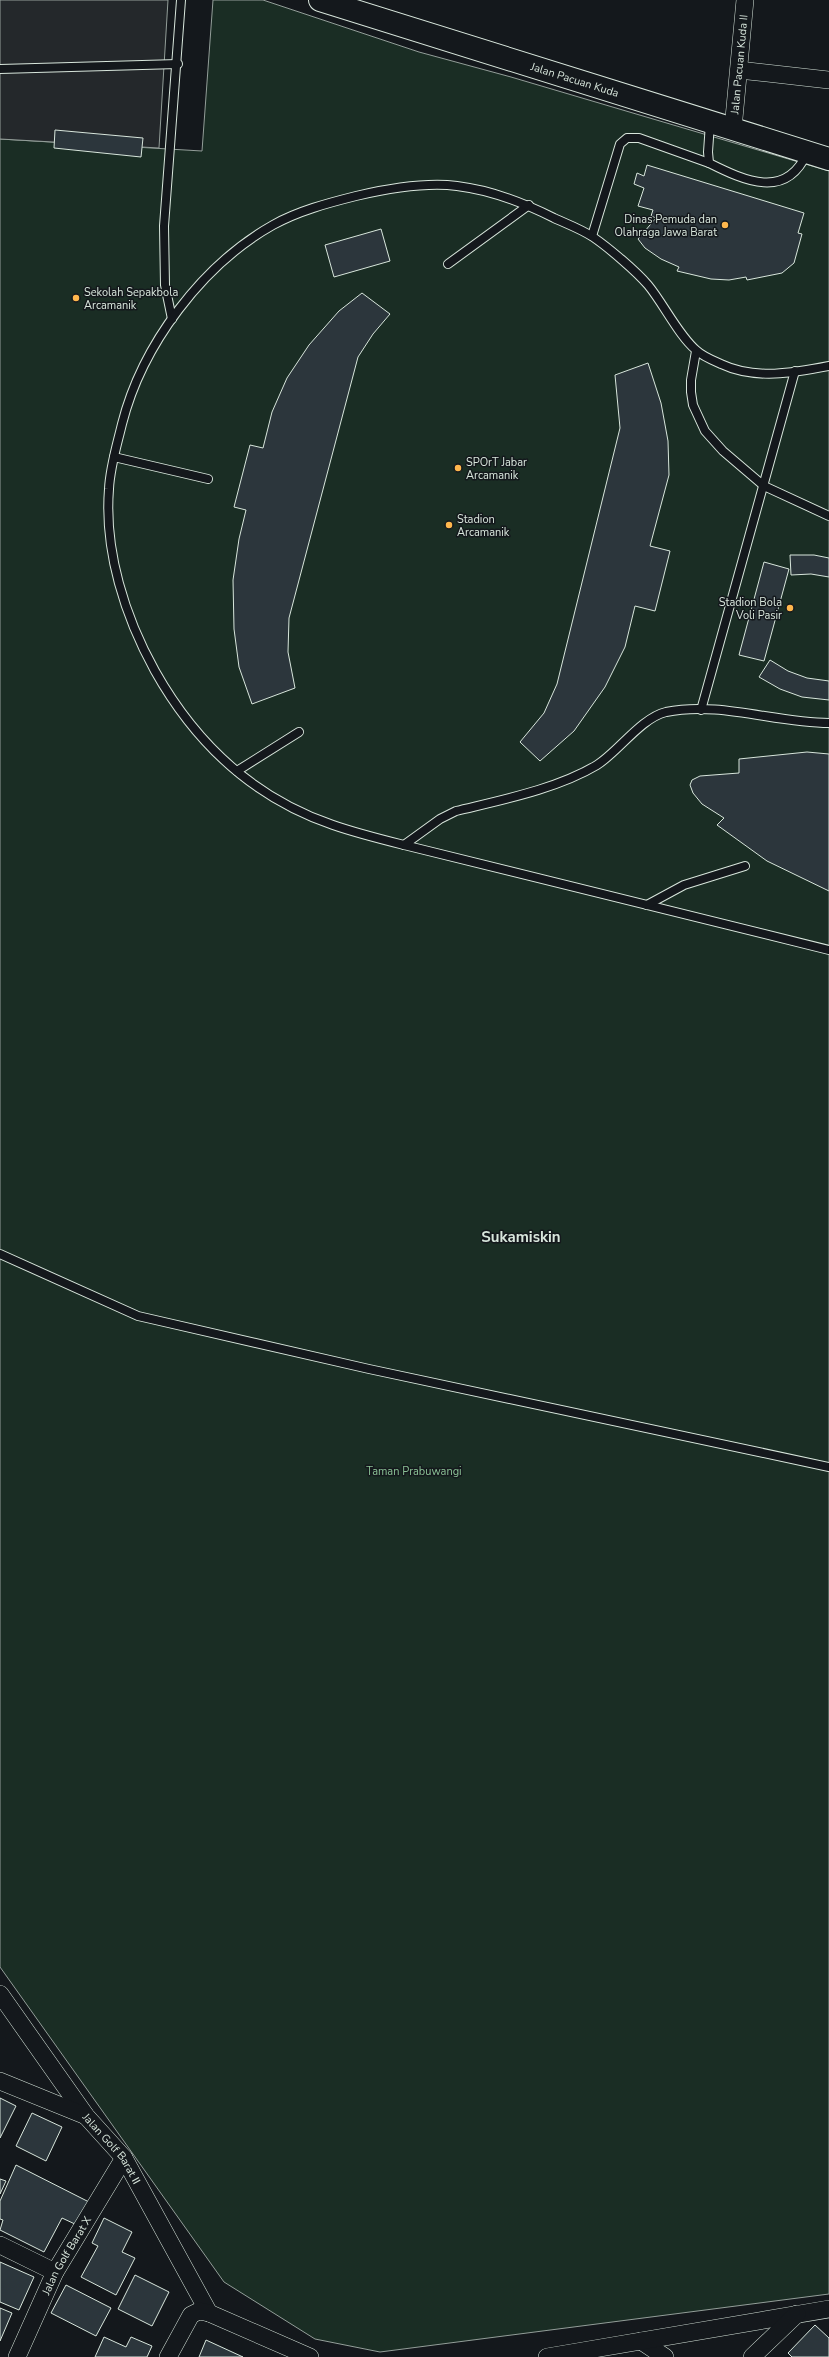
<svg xmlns="http://www.w3.org/2000/svg" width="829" height="2357" font-family="'Nunito Sans',sans-serif">
<style>
.green{fill:#1a2d24;stroke:#939e99}
.parking{fill:#24282b;stroke:#939e99}
.building{fill:#2c363c;stroke:#d8e6dc}
.lines{fill:none;stroke-linecap:round;stroke-linejoin:round}
.lane-casing{stroke:#d8e6dc;stroke-width:10}
.street-casing{stroke:#d8e6dc;stroke-width:18}
.primary-casing{stroke:#d8e6dc;stroke-width:24}
.lane{stroke:#14181c;stroke-width:8}
.street{stroke:#14181c;stroke-width:17}
.primary{stroke:#14181c;stroke-width:22}
.poi-dot{fill:#ffb74d;stroke:#14181c;stroke-width:1.5}
.labels{text-anchor:middle;dominant-baseline:central;stroke-width:3;stroke-linejoin:round;paint-order:stroke}
.street-label{font-size:11px;fill:#d8e6dc;stroke:#14181c}
.poi-label{font-size:11px;fill:#d8e6dc;stroke:#14181c;text-anchor:start}
.park-label{font-size:11px;fill:#8ac095;stroke:#14181c}
.district-label{font-size:15px;font-weight:bold;fill:#d8e6dc;stroke:#14181c}
</style>
<rect width="100%" height="100%" fill="#14181c"/>
<polygon class="green" points="213,0 263,0 419,52 511,77 829,171 829,2294 380,2352 315,2339 224,2282 0,1967 0,139 202,151"/>
<polygon class="parking" points="0,0 168,0 159,148 0,139"/>
<g class="building">
<polygon points="55,130 143,138 141,157 54,148"/>
<polygon points="647,165 804,213 798,233 802,234 794,263 782,273 747,280 746,277 729,280 711,279 677,271 679,267 661,259 645,248 638,239 656,218 651,216 653,210 638,206 644,188 634,184 637,173 644,176"/>
<polygon points="381,229 390,261 334,277 325,245"/>
<polygon points="362,293 390,314 373,334 358,357 289,618 288,652 295,688 252,704 239,667 234,629 233,580 239,539 246,510 234,507 250,445 263,448 272,412 287,378 309,345 339,311"/>
<polygon points="648,363 661,403 668,441 669,475 650,546 670,551 655,611 635,606 625,647 605,687 574,731 540,761 520,742 544,713 557,684 620,428 615,375"/>
<polygon points="790,555 814,555 829,558 829,577 811,574 791,575"/>
<polygon points="764,562 789,569 764,661 739,655"/>
<polygon points="770,660 788,671 807,678 829,681 829,700 802,697 780,689 759,677"/>
<polygon points="807,752 829,754 829,891 767,861 717,825 724,818 702,804 693,793 690,785 692,780 700,776 739,773 739,759"/>
<polygon points="0,2098 16,2106 0,2138"/>
<polygon points="32,2113 62,2127 46,2161 16,2146"/>
<polygon points="16,2165 89,2202 77,2225 62,2218 44,2252 0,2230 3,2220 0,2219 0,2201"/>
<polygon points="0,2179 6,2181 0,2194"/>
<polygon points="104,2218 132,2232 122,2252 135,2258 116,2295 81,2277 98,2246 92,2243"/>
<polygon points="0,2262 34,2277 19,2310 0,2302"/>
<polygon points="135,2275 169,2292 152,2326 118,2309"/>
<polygon points="66,2285 111,2308 96,2336 51,2313"/>
<polygon points="0,2308 12,2313 0,2341"/>
<polygon points="815,2325 829,2338 829,2357 792,2357 788,2353"/>
<polygon points="104,2337 126,2347 131,2337 152,2346 147,2357 95,2357"/>
<polygon points="206,2340 243,2357 199,2357"/>
</g>
<g class="lines">
<g class="lane-casing">
<g id="lane">
<polyline points="0,69 178,64"/>
<path d="M 710,123 L 708,152 L 709,163 C 745,181 786,200 807,153"/>
<polyline points="592,236 620,144 627,138 639,138 709,163"/>
<polyline points="448,264 529,205"/>
<polyline points="172,319 165,285 164,226 181,0"/>
<polyline points="696,351 691,380 691,392 693,405 705,431 723,451 764,486 829,516"/>
<path d="M 829,366 C 794,373 755,380 721,364 C 714,361 702,356 696,350 C 679,336 663,303 648,285 C 636,271 609,248 593,237 C 581,229 567,224 554,218 C 524,203 491,190 457,186 C 426,182 386,189 356,196 C 328,203 298,211 273,225 C 202,265 142,345 122,424 C 117,445 110,467 109,489 C 104,551 125,617 155,671 C 196,744 254,798 333,825 C 356,833 380,839 404,845 L 829,950"/>
<polyline points="114,457 208,479"/>
<polyline points="701,710 795,371"/>
<polyline points="237,771 299,732"/>
<path d="M 404,845 L 440,819 L 456,811 C 501,800 557,789 597,765 C 618,752 641,718 666,712 C 719,701 776,723 829,723"/>
<polyline points="647,905 684,885 745,866"/>
<polyline points="0,1254 138,1316 369,1369 829,1467"/>
</g>
</g>
<g class="street-casing">
<g id="street">
<polyline points="739,70 829,80"/>
<path id="s1" d="M 733,129 L 745,0"/>
<path id="s2" d="M 0,1994 L 86,2116 L 124,2158 L 209,2313"/>
<polyline points="0,2081 86,2116"/>
<polyline points="0,2245 55,2272"/>
<polyline points="641,2341 665,2357"/>
<path id="s3" d="M 17,2357 L 55,2272 L 124,2158"/>
<polyline points="168,2357 191,2315 199,2311 209,2313 310,2357"/>
<polyline points="547,2357 829,2309"/>
<polyline points="752,2357 797,2314"/>
</g>
</g>
<g class="primary-casing">
<g id="primary">
<path id="s4" d="M 320,0 L 829,159"/>
</g>
</g>
<use href="#lane" class="lane"/>
<use href="#street" class="street"/>
<use href="#primary" class="primary"/>
</g>
<g class="poi-dot">
<circle cx="725" cy="225" r="4"/>
<circle cx="76" cy="298" r="4"/>
<circle cx="458" cy="468" r="4"/>
<circle cx="449" cy="525" r="4"/>
<circle cx="790" cy="608" r="4"/>
</g>
<g class="labels">
<g class="street-label">
<text stroke="none"><textPath href="#s1" startOffset="65">Jalan Pacuan Kuda II</textPath></text>
<text stroke="none"><textPath href="#s4" startOffset="267">Jalan Pacuan Kuda</textPath></text>
<text stroke="none"><textPath href="#s2" startOffset="191">Jalan Golf Barat II</textPath></text>
<text stroke="none"><textPath href="#s3" startOffset="113">Jalan Golf Barat X</textPath></text>
</g>
<g class="poi-label">
<text x="717" y="219" text-anchor="end">Dinas Pemuda dan<tspan x="717" dy="13">Olahraga Jawa Barat</tspan></text>
<text x="84" y="292">Sekolah Sepakbola<tspan x="84" dy="13">Arcamanik</tspan></text>
<text x="466" y="462">SPOrT Jabar<tspan x="466" dy="13">Arcamanik</tspan></text>
<text x="457" y="519">Stadion<tspan x="457" dy="13">Arcamanik</tspan></text>
<text x="782" y="602" text-anchor="end">Stadion Bola<tspan x="782" dy="13">Voli Pasir</tspan></text>
</g>
<g class="park-label">
<text x="414" y="1471">Taman Prabuwangi</text>
</g>
<g class="district-label">
<text x="521" y="1237">Sukamiskin</text>
</g>
</g>
</svg>
